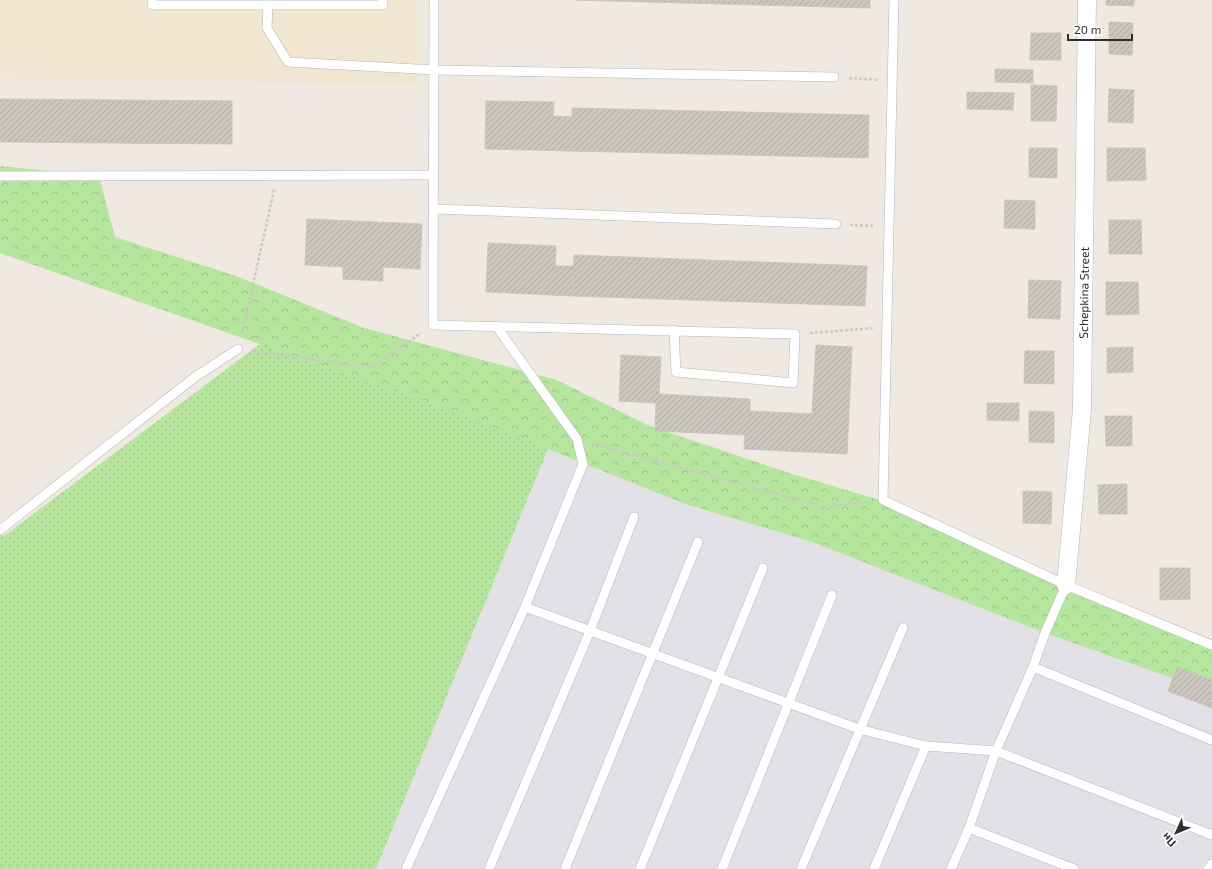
<svg xmlns="http://www.w3.org/2000/svg" width="1212" height="869" font-family="'Exo 2',sans-serif">
<style>
.industrial{fill:#e3e1e8}
.education{fill:#f0e6d1}
.forest{fill:url(#forest-crowns)}
.garden{fill:url(#garden-dots)}
.building{fill:url(#building-hatch);stroke:#cbc5ba}
.lines{fill:none;stroke-linecap:round;stroke-linejoin:round}
.lane-casing{stroke:#b4b7c1;stroke-width:10}
.street-casing{stroke:#b4b7c1;stroke-width:19}
.path{stroke:#c9c9c9;stroke-width:2.5;stroke-dasharray:3 2;stroke-linecap:butt}
.lane{stroke:#fff;stroke-width:9}
.street{stroke:#fff;stroke-width:18}
.labels{text-anchor:middle;dominant-baseline:central;stroke-width:3;stroke-linejoin:round;paint-order:stroke}
.street-label{font-size:12px;fill:#2e2e2e;stroke:#fff}
</style>
<defs>
<pattern id="forest-crowns" width="20" height="18" patternUnits="userSpaceOnUse"><rect width="20" height="18" fill="#b6e59e"/><path d="M2 6a3 3 0 1 1 6 0M12 15a3 3 0 1 1 6 0" fill="none" stroke="#9dc588"/></pattern>
<pattern id="garden-dots" width="8" height="8" patternUnits="userSpaceOnUse"><rect width="8" height="8" fill="#b6e59e"/><path d="M2 2h.1M6 6h.1" fill="none" stroke="#9dc588" stroke-width="1.8" stroke-linecap="round"/></pattern>
<pattern id="building-hatch" width="6" height="6" patternUnits="userSpaceOnUse"><rect width="6" height="6" fill="#cbc7bf"/><path d="M-1 1l2-2M0 6l6-6M5 7l2-2" fill="none" stroke="#afaba4"/></pattern>
</defs>
<rect width="100%" height="100%" fill="#efe9e1"/>
<polygon class="industrial" points="548,449 685,504 812,542 1045,633 1172,678 1177,667 1212,680 1212,869 376,869"/>
<polygon class="education" points="0,0 416,0 418,84 0,78"/>
<polygon class="forest" points="0,166 99,176 115,237 236,276 364,328 557,380 647,425 792,474 924,513 1009,558 1212,649 1212,680 1177,667 1172,678 1045,633 812,542 685,504 465,416 0,253"/>
<polygon class="garden" points="260,344 465,416 548,449 376,869 0,869 0,534 4,536"/>
<g class="building">
<polygon points="575,0 870,0 870,8"/>
<polygon points="1106,0 1134,0 1134,6 1106,5"/>
<polygon points="1109,22 1133,23 1132,55 1109,54"/>
<polygon points="1031,33 1061,33 1061,60 1030,60"/>
<polygon points="995,69 1033,70 1033,83 995,82"/>
<polygon points="1031,85 1057,86 1056,121 1031,121"/>
<polygon points="1109,89 1134,90 1133,123 1108,122"/>
<polygon points="967,92 1014,93 1013,110 967,109"/>
<polygon points="0,99 232,101 232,144 0,142"/>
<polygon points="486,101 554,102 553,116 572,117 572,151 485,149"/>
<polygon points="572,108 869,115 868,158 572,151"/>
<polygon points="1029,148 1057,148 1057,178 1029,177"/>
<polygon points="1107,148 1145,148 1146,180 1107,181"/>
<polygon points="1005,200 1035,201 1035,229 1004,228"/>
<polygon points="307,219 422,224 420,269 383,267 383,281 343,279 343,267 305,265"/>
<polygon points="1109,220 1141,220 1142,254 1109,254"/>
<polygon points="488,243 556,246 555,266 574,266 573,296 486,292"/>
<polygon points="574,255 867,266 865,306 573,296"/>
<polygon points="1029,280 1061,281 1060,319 1028,318"/>
<polygon points="1106,282 1138,282 1139,314 1106,315"/>
<polygon points="816,345 852,347 847,454 744,449 745,435 655,431 656,403 619,401 621,355 661,357 659,394 750,399 750,411 812,414"/>
<polygon points="1133,347 1133,372 1107,373 1107,348"/>
<polygon points="1025,351 1054,351 1054,384 1024,383"/>
<polygon points="987,403 1019,403 1019,421 987,420"/>
<polygon points="1029,411 1054,412 1054,443 1029,442"/>
<polygon points="1105,416 1132,416 1132,446 1106,446"/>
<polygon points="1127,484 1127,514 1099,514 1098,485"/>
<polygon points="1023,491 1052,492 1051,524 1023,523"/>
<polygon points="1160,568 1190,568 1190,599 1160,600"/>
<polygon points="1177,667 1212,680 1212,708 1168,691"/>
</g>
<g class="lines">
<g class="lane-casing">
<g id="lane">
<polyline points="152,0 152,5 383,5 383,0"/>
<polyline points="434,0 433,325 795,334 793,383 676,372 674,330"/>
<polyline points="894,0 883,500 1066,585 1045,633 1033,667 996,751 969,828 951,869"/>
<polyline points="268,5 267,28 288,62 435,70 834,77"/>
<polyline points="0,176 433,175"/>
<polyline points="434,209 836,224"/>
<polyline points="0,530 195,377 238,349"/>
<polyline points="1066,585 1212,645"/>
<polyline points="525,607 859,729 926,746 996,751 1212,835"/>
<polyline points="1033,667 1212,740"/>
<polyline points="969,828 1074,869"/>
<polyline points="406,869 525,607 583,464 577,439 496,326"/>
<polyline points="489,869 590,631 634,517"/>
<polyline points="565,869 698,542"/>
<polyline points="640,869 763,568"/>
<polyline points="722,869 832,595"/>
<polyline points="801,869 903,628"/>
<polyline points="874,869 926,746"/>
<polyline points="1208,869 1212,864"/>
</g>
</g>
<g class="street-casing">
<g id="street">
<path id="s1" d="M 1066,585 L 1082,409 L 1087,0"/>
</g>
</g>
<g class="path">
<polyline points="849,78 878,80"/>
<polyline points="850,225 875,226"/>
<polyline points="810,333 873,328"/>
<polyline points="242,334 274,190"/>
<polyline points="252,351 372,367 421,333"/>
<polyline points="593,444 825,507 869,502"/>
</g>
<use href="#lane" class="lane"/>
<use href="#street" class="street"/>
</g>
<g class="labels">
<g class="street-label">
<text stroke="none"><textPath href="#s1" startOffset="293">Schepkina Street</textPath></text>
</g>
</g>
<g transform="translate(1176 833) rotate(226)" stroke="#ffffff" stroke-width="3" paint-order="stroke">
<path d="M0-3L7 15L0 10L-7 15Z" fill="#2e2e2e"/>
<text y="-6" font-size="11" font-weight="bold" text-anchor="middle" fill="#2e2e2e">Пн</text>
</g>
<path d="M1068 34v6h64v-6" fill="none" stroke="#2e2e2e" stroke-width="2"/>
<text x="1074" y="34" font-size="12" fill="#2e2e2e" stroke="#ffffff" stroke-width="3" paint-order="stroke">20 m</text>
</svg>
